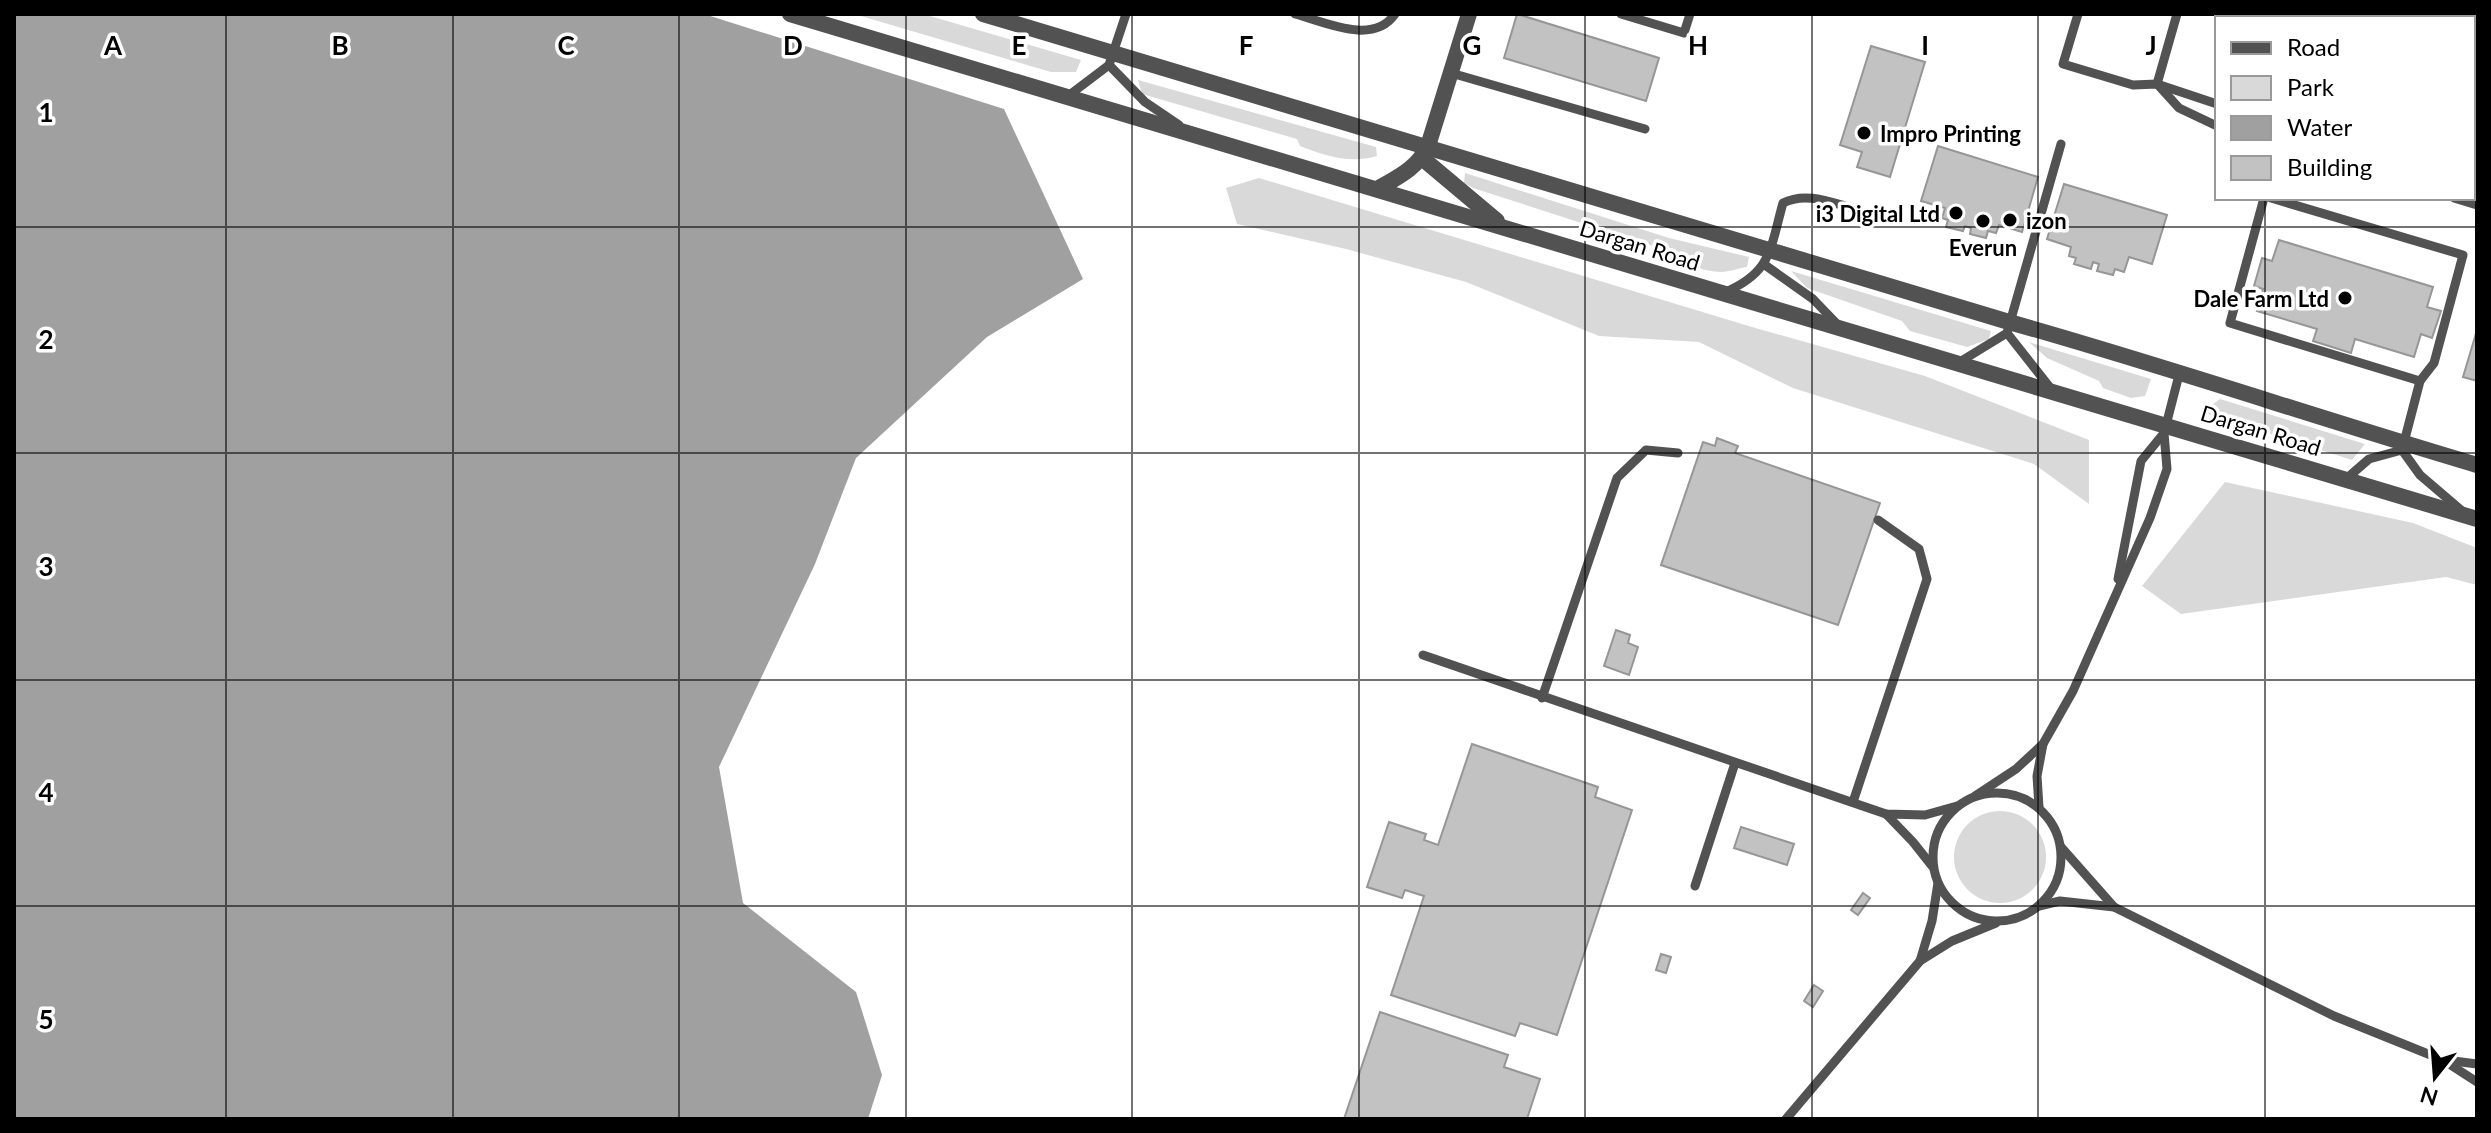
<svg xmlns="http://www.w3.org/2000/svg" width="2491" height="1133" font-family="Lato,sans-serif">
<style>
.green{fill:#d9d9d9}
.water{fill:#a0a0a0}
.building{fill:#c2c2c2;stroke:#969696;stroke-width:2}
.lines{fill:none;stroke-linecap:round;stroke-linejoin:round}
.service{stroke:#525252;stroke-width:9}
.minor{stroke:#525252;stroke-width:16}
.tertiary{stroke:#525252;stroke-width:16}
.grid{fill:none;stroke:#000;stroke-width:2;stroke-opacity:0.55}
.poi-dot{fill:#000;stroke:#fff;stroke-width:3}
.labels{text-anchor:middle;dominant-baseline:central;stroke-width:7;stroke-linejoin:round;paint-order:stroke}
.poi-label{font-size:22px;font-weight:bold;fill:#000;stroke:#fff;text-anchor:start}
.street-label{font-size:22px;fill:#000;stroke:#fff}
.grid-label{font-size:26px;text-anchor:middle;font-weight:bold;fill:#000;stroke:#fff;stroke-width:7;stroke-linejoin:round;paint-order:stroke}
</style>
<rect width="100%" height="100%" fill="#fff"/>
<g class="green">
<polygon points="854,14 923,14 1081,60 1076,72 1051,72"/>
<path d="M 1138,80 L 1376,147 L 1377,156 C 1352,164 1324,156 1300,146 L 1297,139 L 1142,94 Z"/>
<path d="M 1465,173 L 1669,238 L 1749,257 L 1747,267 C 1739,268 1729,272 1721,272 C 1701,272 1674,260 1659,248 L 1473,188 L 1464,183 Z"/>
<polygon points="1259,178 1752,327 1925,376 2089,440 2089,504 2034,464 1793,388 1699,342 1599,336 1466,282 1346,249 1237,224 1226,188"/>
<polygon points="1791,271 1991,331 1989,339 1967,347 1910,331 1902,321 1807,288"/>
<polygon points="2029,342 2151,379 2145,396 2131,398 2103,388 2099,381 2047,358"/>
<polygon points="2220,399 2365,444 2352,460 2202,412"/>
<polygon points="2225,482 2413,523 2477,548 2477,585 2446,577 2181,614 2142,586"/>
<circle cx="2000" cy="857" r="46"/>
</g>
<polygon class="water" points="14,14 704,14 1004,109 1083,279 987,337 856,458 815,564 719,767 743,903 856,992 882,1075 868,1119 14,1119"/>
<g class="building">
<polygon points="1517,14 1659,58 1646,101 1504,58"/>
<polygon points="1871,46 1925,62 1890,177 1857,167 1862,152 1840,145"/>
<polygon points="1938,146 2038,177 2022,232 1999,225 1996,233 1988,231 1986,238 1970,234 1971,228 1965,226 1963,231 1946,227 1948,220 1942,218 1945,208 1921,201"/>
<polygon points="2064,184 2167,215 2152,264 2129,257 2124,272 2115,269 2113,275 2097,271 2099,264 2093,262 2091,269 2074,264 2076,258 2069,256 2071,247 2047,239"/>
<polygon points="2279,240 2433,287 2427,307 2441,311 2432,338 2421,334 2414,357 2355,339 2351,353 2313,341 2317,329 2257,311 2263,289 2254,286 2262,258 2272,261"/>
<polygon points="2477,330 2477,381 2463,377"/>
<polygon points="1717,438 1738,446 1735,453 1880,503 1838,625 1661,565 1703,442 1715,446"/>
<polygon points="1616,630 1630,635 1628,643 1638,647 1629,675 1604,666"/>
<polygon points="1472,744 1598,787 1595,797 1632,810 1557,1035 1520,1023 1515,1036 1391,995 1424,896 1405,890 1402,898 1367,887 1389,822 1426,834 1424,840 1438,845"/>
<polygon points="1741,827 1794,844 1787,865 1734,848"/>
<polygon points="1863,893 1870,898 1858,915 1851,910"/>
<polygon points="1661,954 1671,957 1666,973 1656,970"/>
<polygon points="1814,985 1823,991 1813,1007 1804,1001"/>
<polygon points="1380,1012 1508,1055 1504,1067 1540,1079 1527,1119 1344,1119"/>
</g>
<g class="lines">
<g class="service">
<path d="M 1295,14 C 1325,22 1373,46 1395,14"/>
<polyline points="1621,14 1684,33 1690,14"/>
<polyline points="2078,14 2063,64 2133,85 2157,84 2217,104"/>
<polyline points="2430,14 2469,14"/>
<polyline points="1109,65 1145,102 1179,125"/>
<polyline points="1451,73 1645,129"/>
<polyline points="2157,84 2177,14"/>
<polyline points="2473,85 2477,72"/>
<polyline points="2159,86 2179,108 2217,126"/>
<polyline points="1068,96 1109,65 1126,14"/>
<polyline points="2264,198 2230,323 2420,381"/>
<polyline points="2271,198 2463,255 2434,363 2420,381 2402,450 2420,475 2462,511"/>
<polyline points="2454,198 2477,205"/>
<polyline points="1765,265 1813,299 1838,325"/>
<path d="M 1723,293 C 1772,273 1770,249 1783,203 C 1806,191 1832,203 1856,209"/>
<polyline points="2007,333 2052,390"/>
<polyline points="1958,363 2007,333 2061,144"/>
<polyline points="2346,479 2369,459 2402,450"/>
<polyline points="2118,579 2141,461 2164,433"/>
<polyline points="1423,655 1886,814 1925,815 1957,806"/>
<polyline points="1542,698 1617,478 1646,450 1678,453"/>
<circle cx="1997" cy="857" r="64"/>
<polyline points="1975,796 2016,769 2043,744 2073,691 2150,518 2167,469 2164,433 2180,371"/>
<polyline points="1853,802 1927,579 1919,549 1878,520"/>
<polyline points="2039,807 2037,776 2043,744"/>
<polyline points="1886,814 1913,842 1932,866"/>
<polyline points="2061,847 2114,907"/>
<polyline points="1695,886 1735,763"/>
<polyline points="2039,906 2060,901 2114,907 2334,1016 2443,1060 2477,1082"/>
<polyline points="1920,961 1932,921 1938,883"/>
<polyline points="2446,1060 2477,1064"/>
<polyline points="1786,1119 1920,961 1952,941 1996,923"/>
</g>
<path class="minor" d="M 1379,188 C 1400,176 1417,168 1428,146 L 1469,14"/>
<g class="tertiary">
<polyline points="790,14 2477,519"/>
<path d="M 983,14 L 2009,322 C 2166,366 2321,419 2477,465"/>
<polyline points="1422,158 1497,221"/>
</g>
</g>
<path class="grid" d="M 226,14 L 226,1119M 453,14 L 453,1119M 679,14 L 679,1119M 906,14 L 906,1119M 1132,14 L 1132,1119M 1359,14 L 1359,1119M 1585,14 L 1585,1119M 1812,14 L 1812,1119M 2038,14 L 2038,1119M 2265,14 L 2265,18M 2265,198 L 2265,1119M 14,227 L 2477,227M 14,453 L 2477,453M 14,680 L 2477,680M 14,906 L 2477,906"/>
<g class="poi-dot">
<circle cx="1864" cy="133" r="8"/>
<circle cx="1956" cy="213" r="8"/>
<circle cx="2010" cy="220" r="8"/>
<circle cx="1983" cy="221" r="8"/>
<circle cx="2345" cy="298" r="8"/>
</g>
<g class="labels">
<g class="poi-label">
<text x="1880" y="133">Impro Printing</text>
<text x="1940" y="213" text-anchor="end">i3 Digital Ltd</text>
<text x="2026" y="220">izon</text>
<text x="1983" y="247" text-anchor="middle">Everun</text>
<text x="2329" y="298" text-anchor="end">Dale Farm Ltd</text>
</g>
<g class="street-label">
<text transform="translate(1640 245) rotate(17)">Dargan Road</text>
<text transform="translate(2261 430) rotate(17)">Dargan Road</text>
</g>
</g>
<g class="grid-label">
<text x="113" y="55">A</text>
<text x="340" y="55">B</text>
<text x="566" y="55">C</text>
<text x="793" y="55">D</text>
<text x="1019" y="55">E</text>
<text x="1246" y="55">F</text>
<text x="1472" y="55">G</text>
<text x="1698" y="55">H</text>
<text x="1925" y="55">I</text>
<text x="2151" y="55">J</text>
<text x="46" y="122">1</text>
<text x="46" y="349">2</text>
<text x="46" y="576">3</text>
<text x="46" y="802">4</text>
<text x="46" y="1029">5</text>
</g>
<rect width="2491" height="1133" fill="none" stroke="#000000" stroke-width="32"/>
<rect x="2215" y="16" width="260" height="184" fill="#ffffff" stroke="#999999" stroke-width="2"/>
<rect x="2231" y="42" width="40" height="12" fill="#525252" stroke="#999999" stroke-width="2"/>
<text x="2287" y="56" font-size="24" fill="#000000">Road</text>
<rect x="2231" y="76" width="40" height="24" fill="#d9d9d9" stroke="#999999" stroke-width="2"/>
<text x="2287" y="96" font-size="24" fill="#000000">Park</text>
<rect x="2231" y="116" width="40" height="24" fill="#a0a0a0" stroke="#999999" stroke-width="2"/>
<text x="2287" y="136" font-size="24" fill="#000000">Water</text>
<rect x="2231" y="156" width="40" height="24" fill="#c2c2c2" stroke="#999999" stroke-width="2"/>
<text x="2287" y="176" font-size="24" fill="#000000">Building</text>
<g transform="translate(2435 1077) rotate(197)" stroke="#ffffff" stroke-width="6" paint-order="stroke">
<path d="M0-6L14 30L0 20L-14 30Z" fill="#000000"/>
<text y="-12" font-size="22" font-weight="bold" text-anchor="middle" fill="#000000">N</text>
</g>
</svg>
